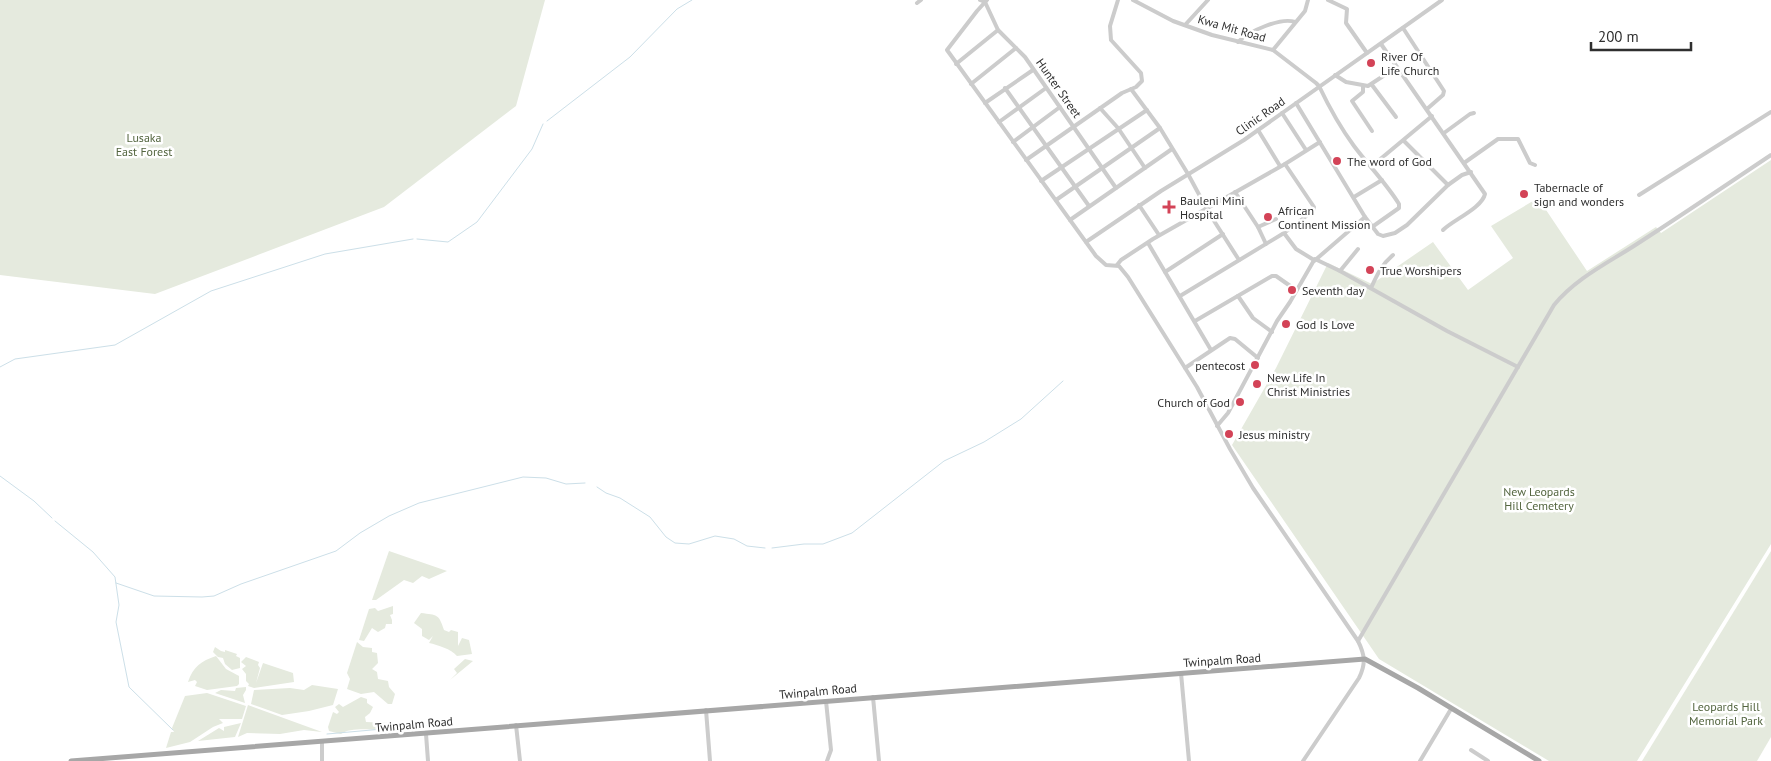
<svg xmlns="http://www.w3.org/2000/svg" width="1771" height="761" font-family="'PT Sans',sans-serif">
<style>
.green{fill:#e5eade}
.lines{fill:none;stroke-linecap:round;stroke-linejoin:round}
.stream{stroke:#ccdfe8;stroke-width:1}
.minor{stroke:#ccc;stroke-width:4}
.major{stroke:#a7a7a7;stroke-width:5}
.poi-dot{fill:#d34357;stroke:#fff;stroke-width:2}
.labels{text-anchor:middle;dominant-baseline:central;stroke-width:5;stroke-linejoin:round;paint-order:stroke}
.street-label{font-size:12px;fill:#2f2f2f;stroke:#fff}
.poi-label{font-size:12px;fill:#2f2f2f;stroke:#fff;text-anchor:start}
.park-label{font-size:12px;fill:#546640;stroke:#fff}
</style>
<rect width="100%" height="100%" fill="#fff"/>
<g class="green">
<polygon points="0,0 545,0 516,106 384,207 155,294 0,275"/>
<polygon points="1771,160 1771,544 1637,761 1549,761 1379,659 1232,445 1276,368 1328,263 1372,284 1433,242 1468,290 1513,258 1491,226 1538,198 1587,271 1656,227 1661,233"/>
<polygon points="389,551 447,571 429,579 422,576 413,583 404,580 376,600 372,600"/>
<polygon points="1771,551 1771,737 1757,761 1642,761"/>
<polygon points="393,606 393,614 390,615 392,620 392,624 386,624 385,628 378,632 372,628 364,641 359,640 369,609 375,608 378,611"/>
<path d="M 421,613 C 437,615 439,614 444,630 L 449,632 L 451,630 L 458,632 L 458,646 L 462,638 L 469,640 L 472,654 L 457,656 C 451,649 438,645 429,643 L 433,636 L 429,640 L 422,636 L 422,629 L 414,623 Z"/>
<polygon points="357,642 363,647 372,648 372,652 377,653 378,663 372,669 377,672 378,679 388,681 389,687 395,694 392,704 388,704 374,692 361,694 347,689 350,679 347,673"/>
<polygon points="215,647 221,651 225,652 225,650 237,654 236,656 240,658 240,668 232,670 225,664 223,658 218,657 213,652"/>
<path d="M 216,656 L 226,669 L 239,676 L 239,684 L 237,686 L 207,690 L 195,686 L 197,682 L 195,680 L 188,682 C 193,667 201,661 216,656 Z"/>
<polygon points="246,657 259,662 258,665 260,668 256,683 263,663 293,673 294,682 254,688 248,686 249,684 246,681 246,674 242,669 246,666 241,662"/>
<polygon points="465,659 473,661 450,680 457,673 454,669"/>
<polygon points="312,685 338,689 333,705 309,711 282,715 251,704 254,690 290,688 304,690"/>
<polygon points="246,687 246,690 243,695 245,703 215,693 221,690 235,691 236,688"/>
<polygon points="207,693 246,706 242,719 219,719 223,723 213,727 190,742 166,748 171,732 174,732 172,728 185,696"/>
<path d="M 361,697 L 367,699 L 367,703 L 373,707 L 370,713 L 365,717 L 366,722 L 390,723 L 393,727 C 388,728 381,731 377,730 C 368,729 348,728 341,734 L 329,731 L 328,727 L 333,712 L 337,714 L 339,712 L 335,707 L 339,704 L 343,707 Z"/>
<polygon points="248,705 322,732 304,730 280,734 247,733 238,737"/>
<polygon points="241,723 235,737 198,741 219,728 224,731 224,727"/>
</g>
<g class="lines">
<g class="stream">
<polyline points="547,121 630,57 677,9 692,0"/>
<polyline points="417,239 448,242 477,222 532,149 543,124"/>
<polyline points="0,367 15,359 115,345 211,291 325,254 413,239"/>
<polyline points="0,476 34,501 52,518"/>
<polyline points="597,487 606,493 620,498 650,517 666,537 675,543 689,544 715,536 734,539 747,546 765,548"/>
<polyline points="55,521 93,552 115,577 119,605 116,622 129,687 173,730"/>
<polyline points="772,548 804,544 823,544 852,533 944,461 984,442 1021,419 1063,381"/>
<polyline points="116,583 154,596 202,597 214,596 241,584 336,551 360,533 389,516 419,503 523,477 546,478 566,484 585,483"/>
<polyline points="396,728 429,725 433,726 434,729"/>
<polyline points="327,734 394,728"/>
</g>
<g class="minor">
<polyline points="980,0 985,2 998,30 1025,57 1116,188"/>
<path d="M 987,0 L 977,11 L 947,50 L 1096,256 L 1106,265 L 1119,266 L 1128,277 L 1197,387 L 1230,449 L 1253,488 L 1358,641 C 1365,655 1366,664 1359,678 L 1303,761"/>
<path d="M 1133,0 L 1173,21 L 1212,35 L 1273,50 L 1316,83 L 1319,86 C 1329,107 1340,127 1354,146 C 1369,166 1386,183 1399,204 L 1399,208 L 1372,227"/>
<polyline points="1328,0 1347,9 1346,23 1367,53"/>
<polyline points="917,3 921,0"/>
<polyline points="1185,25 1208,0"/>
<polyline points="1403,28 1444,91 1443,95 1427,109"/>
<path d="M 1238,42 C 1249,31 1281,17 1295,22"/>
<path d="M 1381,44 L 1485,194 C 1482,208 1453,220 1443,230"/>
<polyline points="1273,50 1305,11 1308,0"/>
<polyline points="956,64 998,30"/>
<polyline points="1335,75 1346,82 1368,86 1397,67"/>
<polyline points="971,84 1016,48"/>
<polyline points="1372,85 1396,117"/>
<polyline points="1363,86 1363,92 1352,101 1372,131"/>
<polyline points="1005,88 1089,206"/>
<polyline points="1131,89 1160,128 1188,174 1209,213 1239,260"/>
<polyline points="985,103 1033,70"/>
<polyline points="1296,103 1365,217 1378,234 1383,236 1395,233 1407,225 1448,185 1462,175 1471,172"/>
<polyline points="1100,108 1118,128 1145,168"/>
<polyline points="1282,113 1306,150"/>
<polyline points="999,122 1046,88"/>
<polyline points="1258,130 1280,166"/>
<polyline points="1444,133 1470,114 1474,113"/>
<polyline points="1404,141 1448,185"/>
<polyline points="1013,142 1060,107"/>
<polyline points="1026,160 1122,93 1136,87 1142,81 1141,73 1111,40 1110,26 1118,0"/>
<polyline points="1464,163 1498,139 1518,139 1530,163 1535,165"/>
<polyline points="1372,166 1432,116"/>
<polyline points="1041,181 1147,110"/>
<polyline points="1235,192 1258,227 1266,244"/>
<polyline points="1639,195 1771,112"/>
<polyline points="1354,197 1382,180"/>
<polyline points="1056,200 1160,128"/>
<polyline points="1139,205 1159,235"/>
<polyline points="1070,220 1172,149"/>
<polyline points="1258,227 1276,219"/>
<polyline points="1284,233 1296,249 1314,260"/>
<polyline points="1086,242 1161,191 1244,140 1442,0"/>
<polyline points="1148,243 1211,350"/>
<polyline points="1315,259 1340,271 1447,331 1518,367"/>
<polyline points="1117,265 1121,260 1153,239 1285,164 1320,142"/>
<polyline points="1340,271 1358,249"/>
<polyline points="1165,272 1223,234"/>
<path d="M 1371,288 C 1377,275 1382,264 1393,255"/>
<polyline points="1180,296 1284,233 1313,211 1314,207 1285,164"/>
<polyline points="1238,296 1253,318 1272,332"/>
<polyline points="1195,321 1272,276 1276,276 1296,290"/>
<polyline points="1185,368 1230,338 1235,339 1258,358"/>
<polyline points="1217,426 1228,413 1277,321 1290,302 1313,262 1365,217"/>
<path d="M 1358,641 L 1554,305 C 1576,278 1608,263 1637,244 C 1682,215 1726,185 1771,155"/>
<polyline points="1181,673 1189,761"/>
<polyline points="873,697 879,761"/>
<polyline points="826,701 831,750 827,761"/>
<polyline points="706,710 710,761"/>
<polyline points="516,725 520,761"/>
<polyline points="426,734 428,761"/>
<polyline points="322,741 322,761"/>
<polyline points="1471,750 1488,761"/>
<polyline points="1420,761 1451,709"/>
</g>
<polyline class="major" points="71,761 1365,659 1418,688 1539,761"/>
</g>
<g class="poi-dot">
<circle cx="1371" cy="63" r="5"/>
<circle cx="1337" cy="161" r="5"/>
<circle cx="1524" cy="194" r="5"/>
<path d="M1166.5 199.5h5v5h5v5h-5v5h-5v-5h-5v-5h5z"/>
<circle cx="1268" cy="217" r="5"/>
<circle cx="1370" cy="270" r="5"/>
<circle cx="1292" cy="290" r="5"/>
<circle cx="1286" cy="324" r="5"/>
<circle cx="1255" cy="365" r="5"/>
<circle cx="1257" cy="384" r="5"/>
<circle cx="1240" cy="402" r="5"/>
<circle cx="1229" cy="434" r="5"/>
</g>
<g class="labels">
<g class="street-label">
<text transform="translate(1232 28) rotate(16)">Kwa Mit Road</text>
<text transform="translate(1059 88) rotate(55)">Hunter Street</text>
<text transform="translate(1260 116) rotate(-35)">Clinic Road</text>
<text transform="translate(1222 660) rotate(-4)">Twinpalm Road</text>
<text transform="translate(818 691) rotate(-5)">Twinpalm Road</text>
<text transform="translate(414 724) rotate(-5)">Twinpalm Road</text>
</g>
<g class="poi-label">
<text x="1381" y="56">River Of<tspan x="1381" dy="14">Life Church</tspan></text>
<text x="1347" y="161">The word of God</text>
<text x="1534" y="187">Tabernacle of<tspan x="1534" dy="14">sign and wonders</tspan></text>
<text x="1180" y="200">Bauleni Mini<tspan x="1180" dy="14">Hospital</tspan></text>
<text x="1278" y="210">African<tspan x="1278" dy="14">Continent Mission</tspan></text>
<text x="1380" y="270">True Worshipers</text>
<text x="1302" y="290">Seventh day</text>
<text x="1296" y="324">God Is Love</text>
<text x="1245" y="365" text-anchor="end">pentecost</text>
<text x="1267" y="377">New Life In<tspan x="1267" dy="14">Christ Ministries</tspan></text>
<text x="1230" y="402" text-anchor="end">Church of God</text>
<text x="1239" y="434">Jesus ministry</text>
</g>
<g class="park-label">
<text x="144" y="137">Lusaka<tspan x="144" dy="14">East Forest</tspan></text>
<text x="1539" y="491">New Leopards<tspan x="1539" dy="14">Hill Cemetery</tspan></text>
<text x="1726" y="706">Leopards Hill<tspan x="1726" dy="14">Memorial Park</tspan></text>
</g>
</g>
<path d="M1591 42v8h100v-8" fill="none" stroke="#2f2f2f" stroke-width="2.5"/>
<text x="1598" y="42" font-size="15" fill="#2f2f2f" stroke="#ffffff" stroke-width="4" paint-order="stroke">200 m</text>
</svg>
